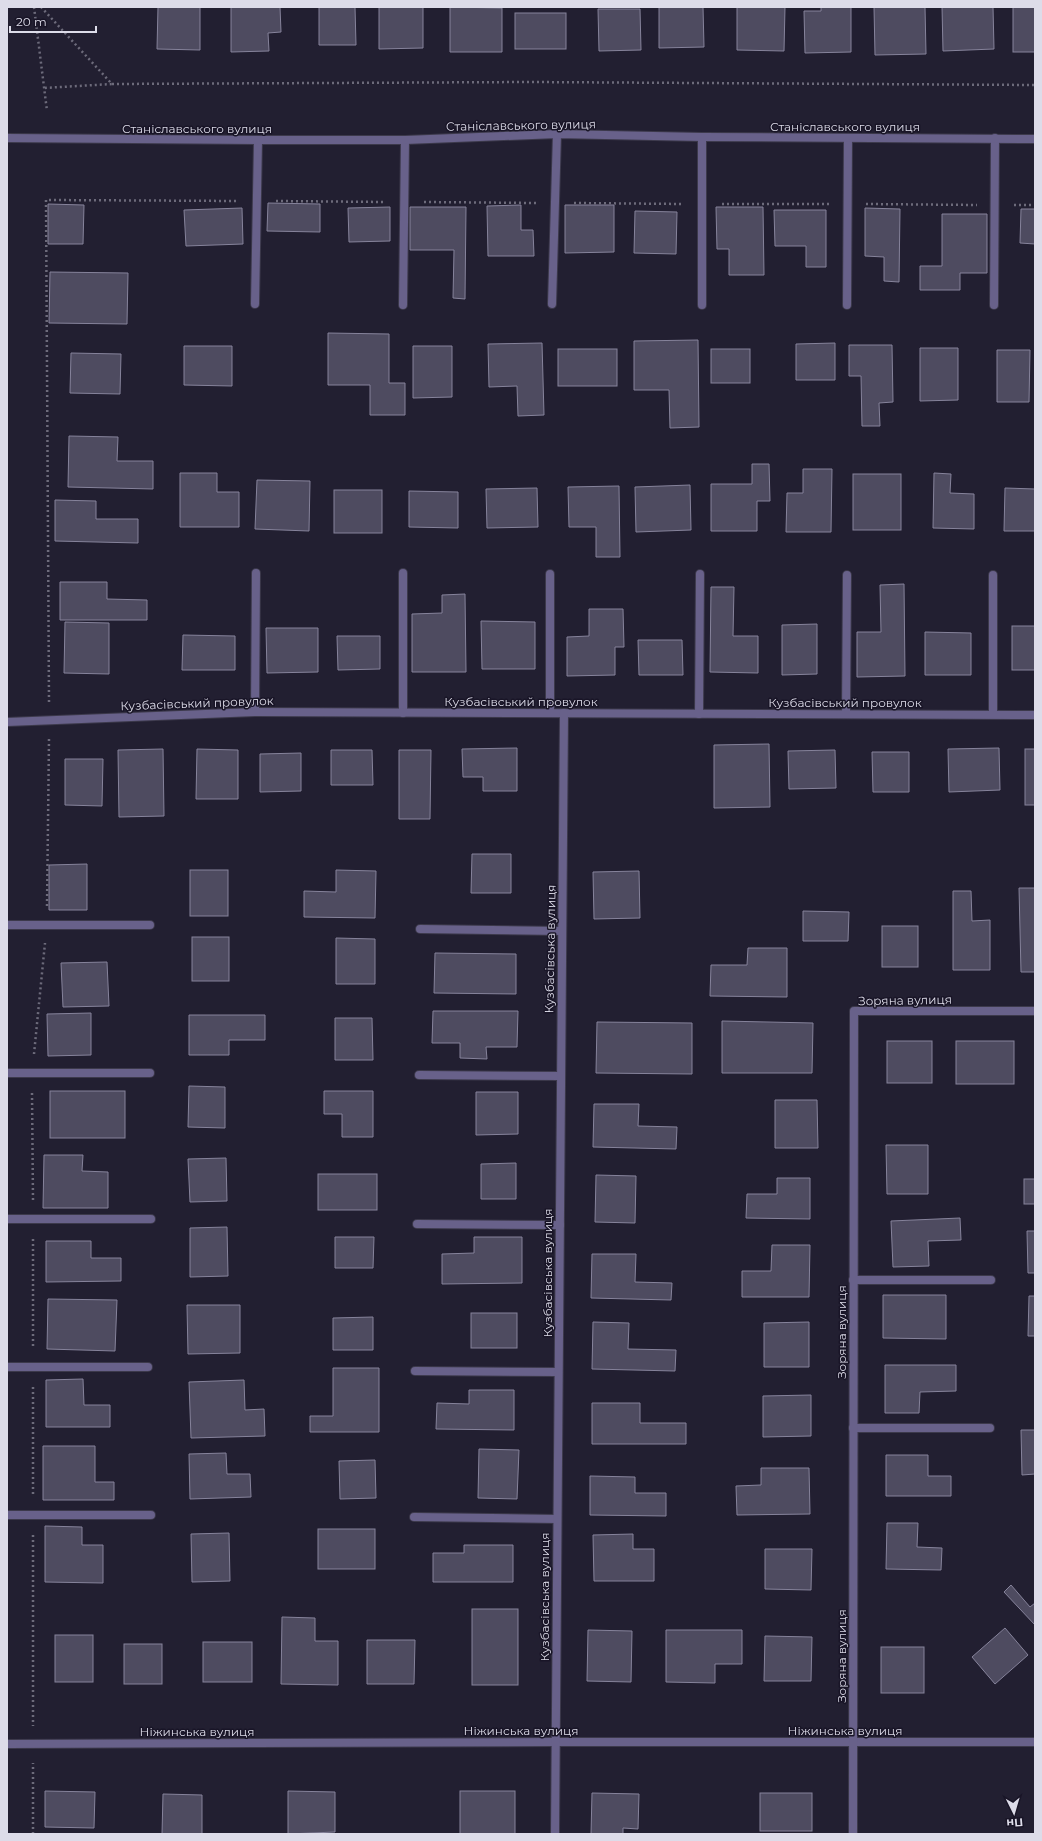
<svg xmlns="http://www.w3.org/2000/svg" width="1042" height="1841" font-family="Montserrat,sans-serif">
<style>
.building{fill:#4e4b60;stroke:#86839b}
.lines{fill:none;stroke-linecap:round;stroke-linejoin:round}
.service-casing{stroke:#3c394b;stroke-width:10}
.minor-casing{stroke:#3c394b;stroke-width:10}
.path{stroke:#6d6b7b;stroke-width:2.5;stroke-dasharray:2 3;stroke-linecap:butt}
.service{stroke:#68618a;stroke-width:8}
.minor{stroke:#68618a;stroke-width:8}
.labels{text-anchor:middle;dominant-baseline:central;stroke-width:3;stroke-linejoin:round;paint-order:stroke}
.street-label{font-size:12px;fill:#dddce9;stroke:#191527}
</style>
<rect width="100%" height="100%" fill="#221f31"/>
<g class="building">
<polygon points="158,7 200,7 200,50 157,49"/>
<polygon points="231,7 280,7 281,32 268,33 269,51 231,52"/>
<polygon points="319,7 355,7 356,45 319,45"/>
<polygon points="379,7 423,7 423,48 379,49"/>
<polygon points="450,7 502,8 502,52 450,52"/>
<polygon points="659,7 703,7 704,47 659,48"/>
<polygon points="737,7 785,7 784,51 737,50"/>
<polygon points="821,7 851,7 851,52 805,53 804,11 821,11"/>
<polygon points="874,7 925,7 926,54 875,55"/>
<polygon points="942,7 993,7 994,49 943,51"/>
<rect x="1013" y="7" width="22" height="45"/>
<polygon points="598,9 640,9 641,50 599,51"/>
<rect x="515" y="13" width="51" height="36"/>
<polygon points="268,203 320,204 320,232 267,231"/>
<polygon points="48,204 84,205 83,244 48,244"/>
<polygon points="521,205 521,230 533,230 534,256 488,256 487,206"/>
<polygon points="565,205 614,205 614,252 565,253"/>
<polygon points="390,207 390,241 349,242 348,208"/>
<polygon points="410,207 466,207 465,299 453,298 454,250 410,250"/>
<polygon points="716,207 763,207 764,275 729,275 729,249 717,249"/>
<polygon points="242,208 243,244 186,246 184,210"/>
<polygon points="865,208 900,209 899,282 884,281 884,257 865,256"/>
<polygon points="1021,209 1035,209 1035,244 1020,243"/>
<polygon points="774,210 826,210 826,267 806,267 806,246 775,246"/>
<polygon points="635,211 677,212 676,254 634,253"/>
<polygon points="942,214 987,214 987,273 960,273 960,290 920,290 920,266 942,266"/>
<polygon points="50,272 128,273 127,324 49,323"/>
<polygon points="328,333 389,334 389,383 405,383 405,415 370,415 370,385 328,385"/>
<polygon points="698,340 699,427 670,428 669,390 634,390 634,341"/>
<polygon points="542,343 544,415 518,416 517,386 489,387 488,344"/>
<polygon points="835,343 835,380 796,380 796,344"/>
<polygon points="849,345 892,345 893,402 879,403 880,426 862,426 861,376 849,376"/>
<polygon points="184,346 232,346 232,386 184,385"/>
<polygon points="413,346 452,346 452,397 413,398"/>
<polygon points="920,348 958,348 958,400 920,401"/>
<rect x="558" y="349" width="59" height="37"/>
<rect x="711" y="349" width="39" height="34"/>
<polygon points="997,350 1030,350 1029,402 997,402"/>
<polygon points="71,353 121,354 120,394 70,393"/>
<polygon points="69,436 118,437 117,461 153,461 153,489 68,487"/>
<polygon points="752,464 769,464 770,501 757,501 757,531 711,531 711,484 752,484"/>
<polygon points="803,469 832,469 831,532 786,532 787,493 803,493"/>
<polygon points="180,473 217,473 217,492 239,492 239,527 180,527"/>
<polygon points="934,473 951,474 950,493 974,494 974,529 933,528"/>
<rect x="853" y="474" width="48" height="56"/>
<polygon points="257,480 310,481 309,531 255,529"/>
<polygon points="690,485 691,530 636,532 635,487"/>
<polygon points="619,486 620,557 596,557 596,527 569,527 568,487"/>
<polygon points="537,488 538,527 487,528 486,489"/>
<polygon points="1005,488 1035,489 1035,531 1004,531"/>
<rect x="334" y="490" width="48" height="43"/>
<polygon points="409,491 458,492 458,528 409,527"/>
<polygon points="55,500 96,501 96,519 138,519 138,543 55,541"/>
<polygon points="60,582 107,582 107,599 147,600 147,620 60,620"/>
<polygon points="904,584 905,676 857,677 857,632 881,632 880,585"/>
<polygon points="711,587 734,587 733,636 758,636 758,673 710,672"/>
<polygon points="465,594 466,672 412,672 412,614 442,613 442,595"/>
<polygon points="589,609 623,609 624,647 615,647 615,675 567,676 567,637 589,636"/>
<polygon points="481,621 535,622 535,669 482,669"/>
<polygon points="65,622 109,623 109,674 64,673"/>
<polygon points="817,624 817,674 782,675 782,625"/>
<rect x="1012" y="626" width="23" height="44"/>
<polygon points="266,628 318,628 318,672 267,673"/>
<polygon points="925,632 971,633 971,675 925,675"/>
<polygon points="183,635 235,636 235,670 182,670"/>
<polygon points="337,636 380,636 380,669 338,670"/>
<polygon points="638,640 682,640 683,675 639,675"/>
<polygon points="769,744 770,807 714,808 714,745"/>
<polygon points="517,748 517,791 483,791 483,777 463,777 462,749"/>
<polygon points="999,748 1000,790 949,792 948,749"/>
<polygon points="163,749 164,816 119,817 118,750"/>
<polygon points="197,749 238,750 238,799 196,799"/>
<rect x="1025" y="749" width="10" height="56"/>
<polygon points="331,750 372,750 373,785 331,785"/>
<polygon points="399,750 431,750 430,819 399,819"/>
<polygon points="835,750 836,788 789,789 788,751"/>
<polygon points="872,752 909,752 909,792 873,792"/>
<polygon points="301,753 301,791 260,792 260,754"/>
<polygon points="65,759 103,759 102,806 65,805"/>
<polygon points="472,854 511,854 511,893 471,893"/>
<polygon points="87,864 87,910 49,910 49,865"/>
<rect x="190" y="870" width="38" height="46"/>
<polygon points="336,870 376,871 375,918 304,917 304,891 336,892"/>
<polygon points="639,871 640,918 594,919 593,872"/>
<polygon points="1019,888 1035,888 1035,972 1021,972"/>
<polygon points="953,891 971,891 972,921 990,920 990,970 953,970"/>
<polygon points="803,911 849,912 848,941 803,941"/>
<rect x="882" y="926" width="36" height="41"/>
<rect x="192" y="937" width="37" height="44"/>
<polygon points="336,938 375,939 375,984 336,984"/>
<polygon points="748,948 787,948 787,997 710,996 711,965 747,965"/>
<polygon points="435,953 516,954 516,994 434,993"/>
<polygon points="107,962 109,1006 63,1007 61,963"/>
<polygon points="433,1011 518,1011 517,1047 486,1047 487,1059 460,1058 460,1043 432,1043"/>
<polygon points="91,1013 91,1055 48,1056 47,1014"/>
<polygon points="189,1015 265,1015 265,1040 229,1040 229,1055 189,1055"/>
<polygon points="335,1018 372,1018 373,1060 335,1060"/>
<polygon points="722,1021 813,1023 812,1073 722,1073"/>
<polygon points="597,1022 692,1023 692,1074 596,1073"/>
<rect x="887" y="1041" width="45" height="42"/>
<rect x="956" y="1041" width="58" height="43"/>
<polygon points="189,1086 225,1087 225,1128 188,1127"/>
<rect x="50" y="1091" width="75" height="47"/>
<polygon points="324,1091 373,1091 373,1137 342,1137 342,1114 324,1114"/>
<polygon points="476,1092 518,1092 518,1134 476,1135"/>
<polygon points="775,1100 817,1100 818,1148 775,1148"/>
<polygon points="594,1104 639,1104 638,1126 677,1127 676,1149 593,1147"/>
<polygon points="886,1145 928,1145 928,1194 887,1194"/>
<polygon points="44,1155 83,1155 82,1171 108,1172 108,1208 43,1208"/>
<polygon points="226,1158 227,1201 190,1202 188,1159"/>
<polygon points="516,1163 516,1199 481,1199 481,1164"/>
<rect x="318" y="1174" width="59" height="36"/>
<polygon points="596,1175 636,1176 635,1223 595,1222"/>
<polygon points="777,1178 810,1178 810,1219 746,1218 747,1194 777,1194"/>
<rect x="1024" y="1179" width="11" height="25"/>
<polygon points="960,1218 961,1240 928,1241 929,1266 893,1267 891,1221"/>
<polygon points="227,1227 228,1276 190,1277 190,1228"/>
<polygon points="1027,1231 1035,1231 1035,1273 1028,1273"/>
<polygon points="335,1237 374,1237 373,1268 335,1268"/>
<polygon points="474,1237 522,1237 522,1283 442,1284 442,1254 474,1253"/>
<polygon points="46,1241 91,1241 91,1258 121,1258 121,1281 46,1282"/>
<polygon points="772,1245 810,1245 809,1297 742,1297 742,1271 771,1271"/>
<polygon points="592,1254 636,1254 635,1282 672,1283 671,1300 591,1298"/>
<polygon points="883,1295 946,1295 946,1339 883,1338"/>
<polygon points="1029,1296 1035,1296 1035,1336 1028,1336"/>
<polygon points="48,1299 117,1300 115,1351 47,1349"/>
<polygon points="187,1305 240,1305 240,1353 188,1354"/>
<rect x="471" y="1313" width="46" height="35"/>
<polygon points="373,1317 373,1350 333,1350 333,1318"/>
<polygon points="593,1322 629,1323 628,1349 676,1350 675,1371 592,1369"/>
<polygon points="809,1322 809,1367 764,1367 764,1323"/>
<polygon points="885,1365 956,1365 956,1391 920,1392 919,1413 885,1413"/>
<polygon points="333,1368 379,1368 379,1432 310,1432 310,1416 333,1416"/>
<polygon points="83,1379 84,1405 110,1405 110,1427 46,1427 46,1380"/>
<polygon points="244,1380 245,1410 264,1409 265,1436 191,1438 189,1382"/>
<polygon points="469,1390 514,1390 514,1430 436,1429 437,1403 469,1404"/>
<polygon points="811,1395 811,1436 763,1437 763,1396"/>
<polygon points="592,1403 640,1403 640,1423 686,1423 686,1444 592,1444"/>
<polygon points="1021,1430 1035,1430 1035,1474 1022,1475"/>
<polygon points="43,1446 95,1446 95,1482 114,1482 114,1500 43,1500"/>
<polygon points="479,1449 519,1450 517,1499 478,1498"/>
<polygon points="226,1453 227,1474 250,1474 251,1497 190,1499 189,1454"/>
<polygon points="886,1455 928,1455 928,1476 951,1476 951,1496 886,1496"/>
<polygon points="375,1460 376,1498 340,1499 339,1461"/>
<polygon points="761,1468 809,1468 810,1514 737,1515 736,1486 761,1485"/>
<polygon points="590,1476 635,1477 635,1493 666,1493 666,1516 590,1515"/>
<polygon points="887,1523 918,1523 917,1547 942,1548 941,1570 886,1569"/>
<polygon points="45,1526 82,1527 82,1545 103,1545 103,1583 45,1582"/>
<rect x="318" y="1529" width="57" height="40"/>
<polygon points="229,1533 230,1581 192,1582 191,1534"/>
<polygon points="633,1534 633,1549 654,1549 654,1581 594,1581 593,1535"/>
<polygon points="464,1545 513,1545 513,1582 433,1582 433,1553 464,1553"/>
<polygon points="765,1549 812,1549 811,1590 765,1589"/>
<polygon points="1011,1585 1030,1607 1035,1603 1035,1625 1004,1592"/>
<rect x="472" y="1609" width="46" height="76"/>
<polygon points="282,1617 315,1618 315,1641 338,1641 338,1685 281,1684"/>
<polygon points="1005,1628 1028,1655 995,1684 972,1657"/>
<polygon points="588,1630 632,1631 631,1682 587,1681"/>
<polygon points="666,1630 742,1630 742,1664 715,1664 715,1683 666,1682"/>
<rect x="55" y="1635" width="38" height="47"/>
<polygon points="765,1636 812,1637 811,1681 764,1681"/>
<polygon points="367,1640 415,1640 414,1684 367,1684"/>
<rect x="203" y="1642" width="49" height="40"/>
<rect x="124" y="1644" width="38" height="40"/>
<rect x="881" y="1647" width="43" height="46"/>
<polygon points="45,1791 95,1792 94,1828 45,1827"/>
<polygon points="288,1791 335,1792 335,1832 288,1834"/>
<rect x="460" y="1791" width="55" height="43"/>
<polygon points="592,1793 639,1794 638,1829 623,1828 623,1834 591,1834"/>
<rect x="760" y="1793" width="52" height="38"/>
<polygon points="163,1794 202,1795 202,1834 162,1834"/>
</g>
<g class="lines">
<g class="service-casing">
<g id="service">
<polyline points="702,137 702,305"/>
<polyline points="255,304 258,140"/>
<polyline points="552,304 557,134"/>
<polyline points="403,305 405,140"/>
<polyline points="847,305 848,138"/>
<polyline points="994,305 995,138"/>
<polyline points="255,712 256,573"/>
<polyline points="403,713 403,573"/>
<polyline points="550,713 550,574"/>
<polyline points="699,714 700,574"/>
<polyline points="846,714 847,575"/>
<polyline points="993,714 993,575"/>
<polyline points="7,925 150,925"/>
<polyline points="420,929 562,931"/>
<polyline points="7,1073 150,1073"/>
<polyline points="419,1075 561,1076"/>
<polyline points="7,1219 151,1219"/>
<polyline points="417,1224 560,1225"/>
<polyline points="853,1280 991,1280"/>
<polyline points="7,1367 148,1367"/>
<polyline points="415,1371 558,1372"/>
<polyline points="853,1428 990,1428"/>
<polyline points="7,1515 151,1515"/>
<polyline points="414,1517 557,1519"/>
</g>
</g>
<g class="minor-casing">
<g id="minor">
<polyline points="7,138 258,140 405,140 557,134 702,137 1035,139"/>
<polyline points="7,722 255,712 1035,715"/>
<polyline points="7,1744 555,1742 1035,1742"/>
<polyline points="555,1834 564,713"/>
<polyline points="853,1834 854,1011 1035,1011"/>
</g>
</g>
<g class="path">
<polyline points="34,7 47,111"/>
<polyline points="41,7 112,84 44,88"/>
<polyline points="112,84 530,82 1035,85"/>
<polyline points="276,201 385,202"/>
<polyline points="424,202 537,203"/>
<polyline points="574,203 683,204"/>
<polyline points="722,204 829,204"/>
<polyline points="866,204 977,205"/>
<polyline points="1014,205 1035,205"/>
<polyline points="49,702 46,200 239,201"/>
<polyline points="47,906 49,739"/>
<polyline points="34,1054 45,943"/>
<polyline points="32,1093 33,1200"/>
<polyline points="33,1239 33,1348"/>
<polyline points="33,1387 33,1496"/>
<polyline points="33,1535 33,1726"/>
<polyline points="33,1834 33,1763"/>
</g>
<use href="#service" class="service"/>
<use href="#minor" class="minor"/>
</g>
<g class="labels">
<g class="street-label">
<text transform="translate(521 125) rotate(-1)">Станіславського вулиця</text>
<text x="845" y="126">Станіславського вулиця</text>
<text x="197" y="128">Станіславського вулиця</text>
<text x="521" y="701">Кузбасівський провулок</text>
<text x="845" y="702">Кузбасівський провулок</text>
<text transform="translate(197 703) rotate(-2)">Кузбасівський провулок</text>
<text transform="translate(550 949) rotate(-89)">Кузбасівська вулиця</text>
<text transform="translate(905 1000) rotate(-1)">Зоряна вулиця</text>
<text transform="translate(547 1273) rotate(-90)">Кузбасівська вулиця</text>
<text transform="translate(841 1332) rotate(-90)">Зоряна вулиця</text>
<text transform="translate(544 1597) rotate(-90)">Кузбасівська вулиця</text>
<text transform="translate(841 1656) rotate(-90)">Зоряна вулиця</text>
<text x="521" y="1730">Ніжинська вулиця</text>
<text x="845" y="1730">Ніжинська вулиця</text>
<text x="197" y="1731">Ніжинська вулиця</text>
</g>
</g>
<rect width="1042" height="1841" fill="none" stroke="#dddce9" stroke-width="16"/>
<g transform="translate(1014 1813) rotate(175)" stroke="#191527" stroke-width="3" paint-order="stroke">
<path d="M0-3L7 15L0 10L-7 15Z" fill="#dddce9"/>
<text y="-6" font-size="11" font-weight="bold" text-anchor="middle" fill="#dddce9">Пн</text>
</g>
<path d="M10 26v6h86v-6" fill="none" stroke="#dddce9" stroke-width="2"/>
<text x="16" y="26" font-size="12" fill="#dddce9" stroke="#191527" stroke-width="3" paint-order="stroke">20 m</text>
</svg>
